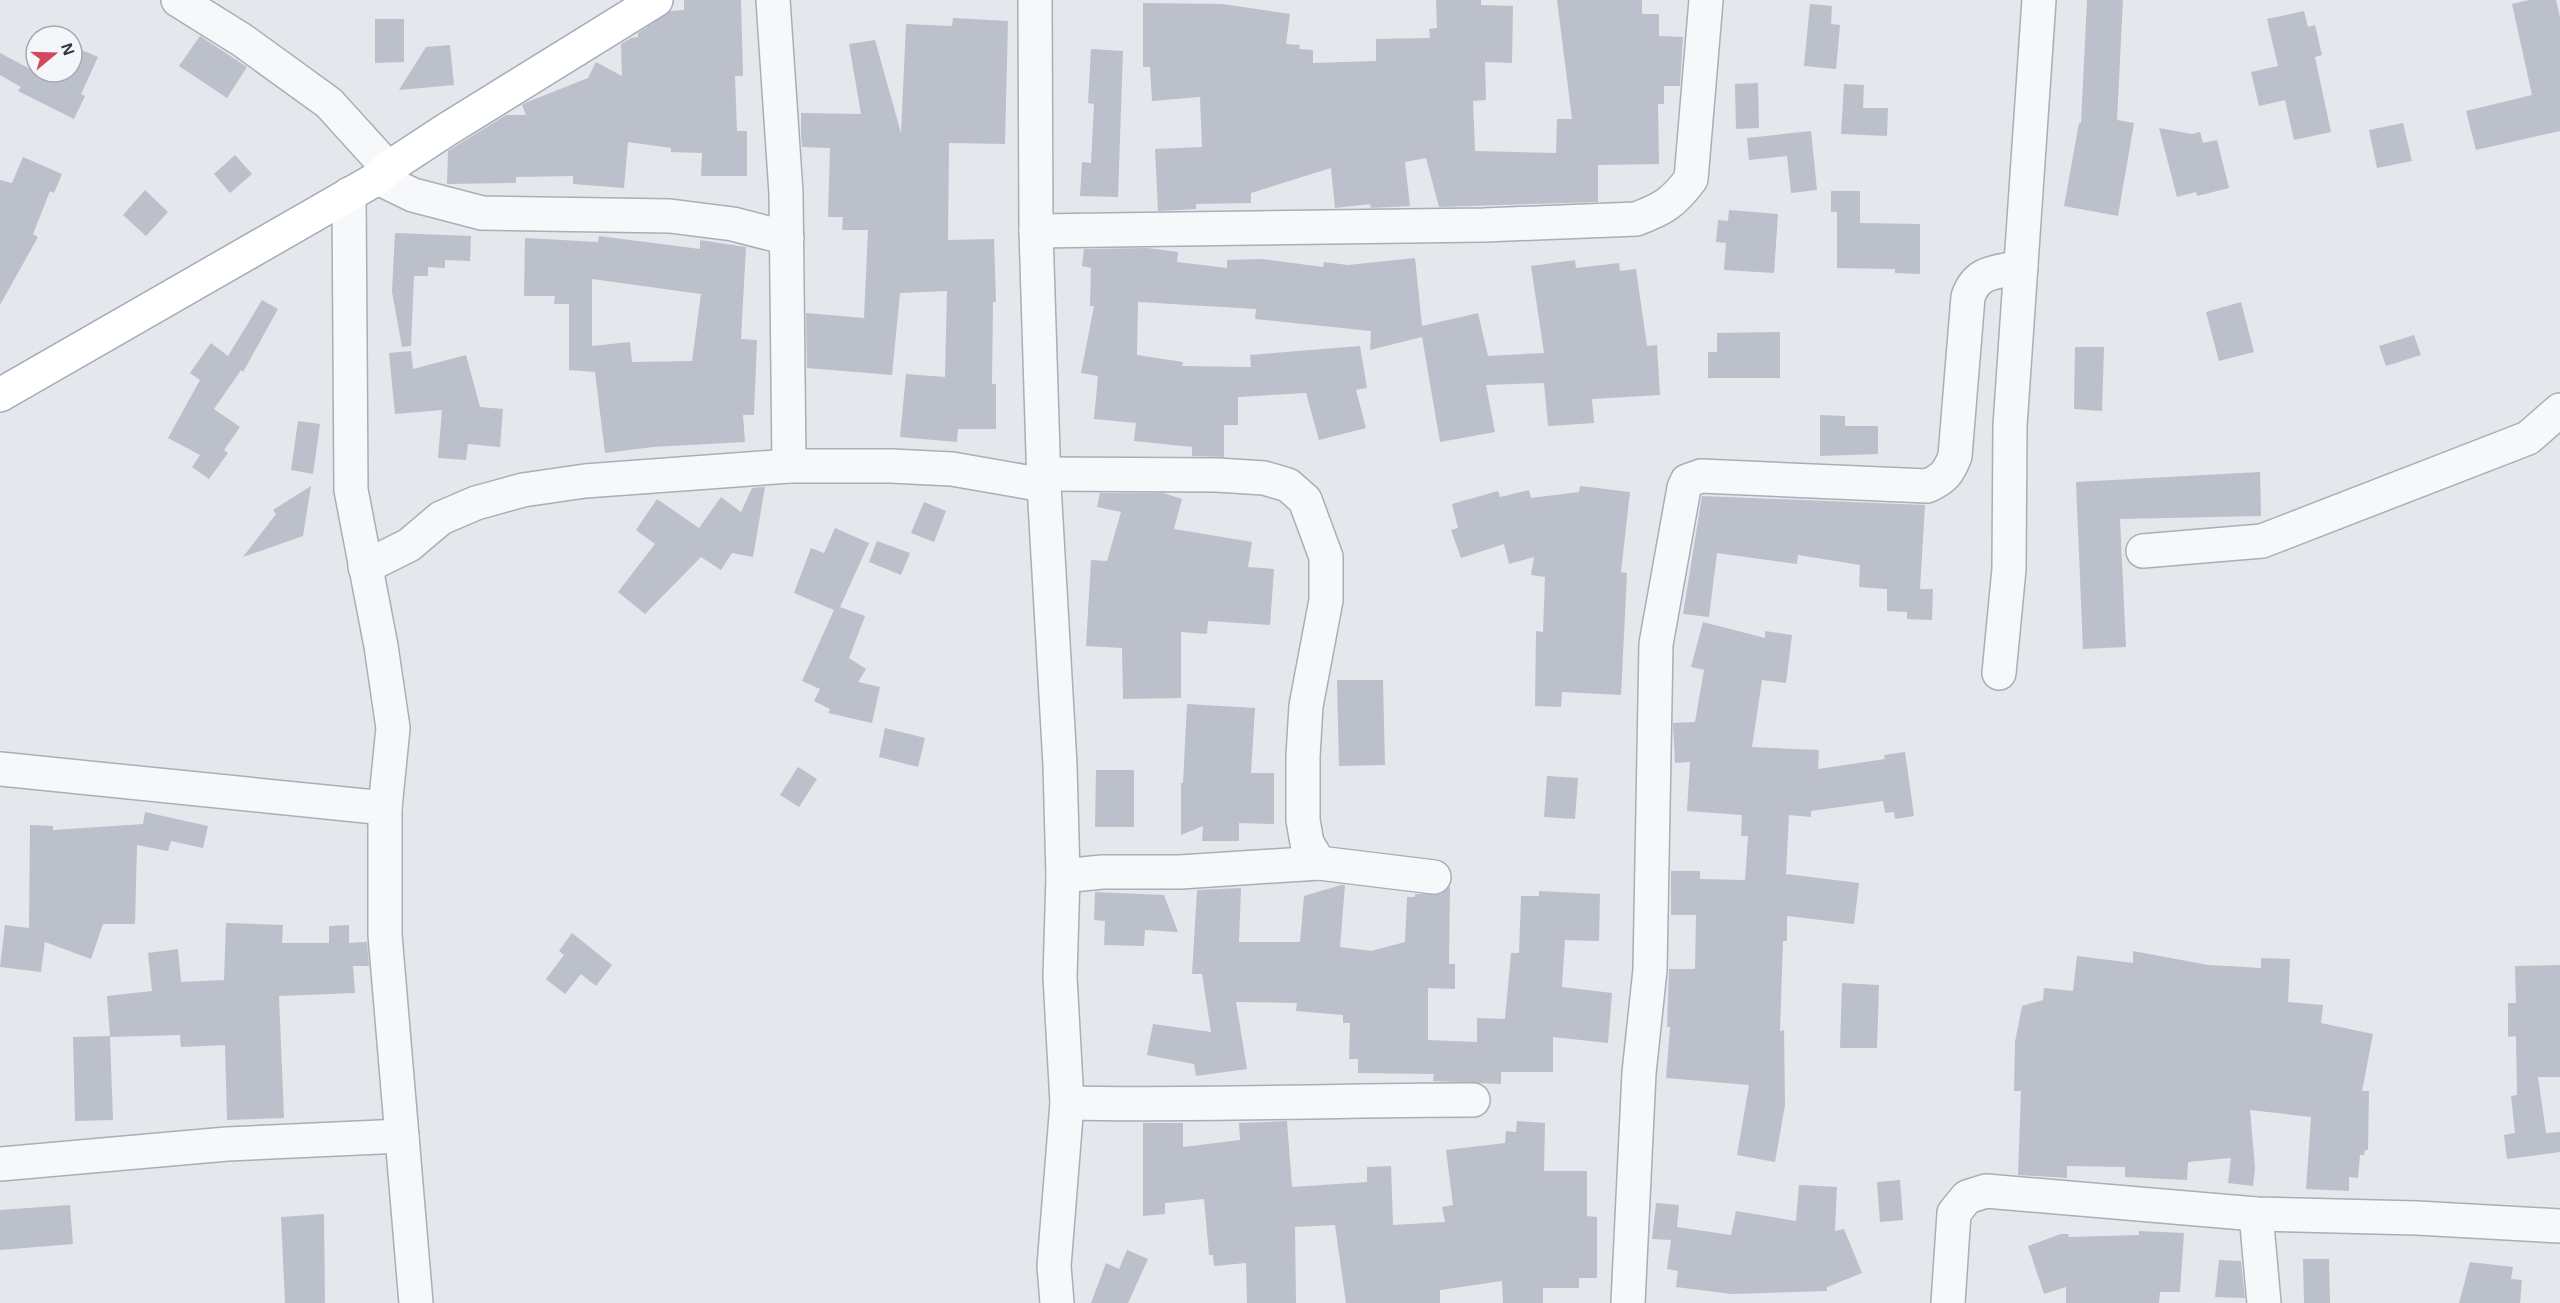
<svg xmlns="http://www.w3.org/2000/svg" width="2560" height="1303" font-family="Helvetica,sans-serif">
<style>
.building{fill:#bbc0ca;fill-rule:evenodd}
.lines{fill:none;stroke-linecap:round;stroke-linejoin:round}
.minor-casing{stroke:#a9aeb7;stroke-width:36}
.major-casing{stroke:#a3abb8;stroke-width:36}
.minor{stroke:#f7f8fa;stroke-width:33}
.major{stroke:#fff;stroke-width:33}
</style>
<rect width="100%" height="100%" fill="#e4e7ec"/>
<g class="building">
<polygon points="684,0 741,0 743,76 735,76 737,131 747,131 747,176 701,176 702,153 671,152 671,148 628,142 624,188 573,184 573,176 516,177 516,183 447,184 448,151 506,115 526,115 522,105 525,103 588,78 596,62 622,76 621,44 631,38 638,37 638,33 671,11 684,10"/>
<polygon points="1436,0 1481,0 1481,5 1513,6 1512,63 1485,62 1486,100 1473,101 1475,151 1556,153 1557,119 1572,119 1557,0 1642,0 1642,14 1659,14 1659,36 1683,37 1680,86 1664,86 1664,104 1658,104 1659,164 1598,165 1598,202 1439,207 1426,158 1405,162 1410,206 1371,208 1370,204 1335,208 1331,168 1251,193 1251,203 1196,204 1196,209 1158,211 1155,149 1202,147 1200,97 1152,101 1150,67 1143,67 1143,3 1222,4 1290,14 1286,44 1300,45 1299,49 1313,50 1313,63 1376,61 1376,39 1430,38 1429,29 1437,28"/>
<polygon points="2087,0 2123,0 2117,120 2134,123 2118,216 2064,206 2079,123 2081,123"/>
<polygon points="2529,0 2556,0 2560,17 2560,131 2476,150 2466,111 2532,95 2512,4"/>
<polygon points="1810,4 1832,6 1831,24 1840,25 1836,69 1804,66"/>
<polygon points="2304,11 2308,27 2315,25 2322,55 2315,57 2331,132 2294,140 2285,100 2259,106 2251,72 2278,66 2267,19"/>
<polygon points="953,18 1008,21 1005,144 949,143 948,240 994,239 996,302 993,302 992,384 996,384 996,429 958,429 957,442 900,437 906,374 945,377 947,291 900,293 892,375 807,368 806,313 864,318 868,230 842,230 843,217 828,217 830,148 802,147 801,132 801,113 861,114 849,44 875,40 901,133 906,24 952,26"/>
<polygon points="375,19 404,19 404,62 375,63"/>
<polygon points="200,36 247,67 227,98 179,66"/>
<polygon points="450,45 454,85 399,90 426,47"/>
<polygon points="72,46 98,57 81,94 85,96 74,119 18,91 21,87 0,75 0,53 36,72 72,72"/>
<polygon points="1091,49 1123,51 1118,197 1080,196 1082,162 1091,163 1094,104 1088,103"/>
<polygon points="1758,83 1759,128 1736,129 1735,84"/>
<polygon points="1844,84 1864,85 1863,108 1888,108 1887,136 1841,134"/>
<polygon points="2403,123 2412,161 2377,168 2369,130"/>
<polygon points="2159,128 2192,134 2200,132 2203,143 2217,140 2229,188 2197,196 2196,192 2177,197"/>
<polygon points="1811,131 1817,190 1791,193 1787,156 1749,160 1747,138"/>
<polygon points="235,155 252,174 230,193 214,174"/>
<polygon points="23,157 62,174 54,193 50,191 33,234 38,237 0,305 0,180 12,183"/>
<polygon points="145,190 168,212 146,236 123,215"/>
<polygon points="1831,191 1860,191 1860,223 1920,224 1920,274 1895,273 1895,269 1837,268 1837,212 1831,212"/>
<polygon points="1729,210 1778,214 1774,273 1724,270 1726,243 1716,242 1718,220 1728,221"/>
<polygon points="395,233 471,236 470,261 445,260 445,268 428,267 428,276 414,276 411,346 402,347 392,292"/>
<path d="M 599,236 L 700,249 L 700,240 L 746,247 L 741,339 L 757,340 L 754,415 L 743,415 L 745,442 L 653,447 L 605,453 L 595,372 L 569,370 L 569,304 L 554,304 L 555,296 L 524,296 L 525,238 L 598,242 ZM 592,279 L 701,294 L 692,361 L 632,362 L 630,342 L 592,346 Z"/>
<polygon points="1148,248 1178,252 1177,262 1227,268 1227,260 1262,259 1323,267 1324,262 1348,265 1415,258 1422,326 1478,313 1488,356 1544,353 1531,266 1575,260 1576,268 1619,263 1620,271 1636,269 1647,346 1657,345 1660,395 1592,399 1594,423 1548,426 1544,383 1486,385 1495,432 1440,442 1422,337 1370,350 1371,331 1255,319 1256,309 1138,302 1137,355 1183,362 1182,366 1251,367 1250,355 1360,346 1367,388 1356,390 1366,428 1319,440 1306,393 1238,397 1238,425 1224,425 1224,457 1192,456 1192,447 1134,441 1136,423 1094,419 1098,376 1081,373 1094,306 1090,306 1091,268 1082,266 1084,249"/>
<polygon points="262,300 278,309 243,372 241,370 214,409 240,427 224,450 228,453 209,479 192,467 200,455 168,438 200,380 190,373 211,343 228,356"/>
<polygon points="2241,302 2254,352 2219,361 2206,312"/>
<polygon points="1780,332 1780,378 1708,378 1708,352 1717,352 1717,333"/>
<polygon points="2414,335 2421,355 2386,366 2379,346"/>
<polygon points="2075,347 2104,347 2102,411 2074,409"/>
<polygon points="411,351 413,369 466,355 480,407 503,409 500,447 468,444 466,460 438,458 442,410 395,414 389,353"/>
<polygon points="1820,415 1845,416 1845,426 1878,426 1878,454 1820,456"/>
<polygon points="298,421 320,424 313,474 291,470"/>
<polygon points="2260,472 2261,516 2120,519 2126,647 2083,649 2076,482"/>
<polygon points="311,486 303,536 243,557 276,514 273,510"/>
<polygon points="1580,486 1630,492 1621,572 1627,573 1621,695 1562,692 1561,707 1535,706 1536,631 1543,632 1545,577 1531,575 1534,557 1509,564 1504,544 1461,558 1451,530 1458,528 1452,504 1498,491 1500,497 1529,490 1531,498 1579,492"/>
<polygon points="765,487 753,557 732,553 721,570 701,557 645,614 618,592 655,544 636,530 657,499 699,528 721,497 741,512 752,488"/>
<polygon points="1100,493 1163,493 1182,499 1174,529 1252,542 1248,567 1274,569 1270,625 1208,621 1207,634 1181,632 1181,698 1123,699 1122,648 1086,646 1091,560 1107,561 1121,512 1097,507"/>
<polygon points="1702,496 1925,505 1920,589 1933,589 1932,620 1907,619 1907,612 1887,611 1887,589 1859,587 1860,565 1798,555 1797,564 1717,553 1709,617 1683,614"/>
<polygon points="924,502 946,511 934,542 911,533"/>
<polygon points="835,528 869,543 840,607 865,616 849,658 866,669 858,682 880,687 872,723 828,713 830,709 814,701 820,689 802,681 834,610 794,593 811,548 824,553"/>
<polygon points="877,541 910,553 901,575 869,562"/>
<polygon points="1703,622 1765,638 1765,631 1792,635 1786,683 1762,680 1752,747 1819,750 1818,769 1885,759 1884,755 1905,752 1914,816 1895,819 1894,812 1885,813 1883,801 1811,811 1811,817 1789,815 1786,874 1859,883 1854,924 1787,916 1787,941 1783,941 1780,1031 1784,1030 1785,1105 1775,1162 1737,1155 1749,1085 1666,1078 1670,1027 1667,1027 1669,969 1695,969 1696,915 1671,915 1671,871 1700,871 1700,879 1745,880 1748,836 1741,836 1742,815 1687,811 1690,762 1675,763 1673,723 1695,722 1704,670 1691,667"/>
<polygon points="1337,680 1383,680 1385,765 1339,766"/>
<polygon points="1187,704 1255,708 1251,773 1274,773 1274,824 1239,823 1239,841 1202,841 1203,826 1181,835 1181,783 1183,783"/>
<polygon points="885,728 925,738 918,767 879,757"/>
<polygon points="798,767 817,779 799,807 780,795"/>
<polygon points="1096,770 1134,770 1134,827 1095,827"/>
<polygon points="1547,776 1578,778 1575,819 1544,817"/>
<polygon points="145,812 208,826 203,848 171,841 168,851 137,845 135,924 103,924 91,959 45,942 41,972 0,967 5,925 29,928 30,825 53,826 53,830 143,824"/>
<polygon points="1341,885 1345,885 1340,947 1371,951 1405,942 1407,897 1415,897 1415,894 1441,894 1450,886 1449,964 1455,964 1455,989 1428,988 1428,1040 1477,1042 1477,1018 1505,1019 1511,953 1519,953 1521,896 1539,896 1539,891 1600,894 1599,941 1565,940 1562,987 1612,993 1608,1043 1553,1037 1553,1072 1501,1072 1501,1084 1433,1081 1434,1074 1358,1073 1358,1059 1349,1059 1350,1023 1343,1023 1343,1015 1296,1011 1297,1003 1236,1002 1247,1069 1196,1076 1194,1064 1147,1055 1153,1024 1211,1032 1202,974 1192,974 1197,890 1241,888 1239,942 1300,942 1304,896"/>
<polygon points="1095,892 1164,895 1178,932 1145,930 1144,946 1104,945 1105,921 1094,920"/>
<polygon points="226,923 283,925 282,943 329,943 329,926 349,925 349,943 367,942 369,966 353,966 355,993 279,996 284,1118 227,1120 225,1045 181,1047 180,1035 110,1037 113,1120 75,1121 73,1037 110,1036 107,996 152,991 148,953 178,949 181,982 224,980"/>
<polygon points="572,933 612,965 596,986 581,974 565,994 546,979 564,955 559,951"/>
<polygon points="2133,951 2208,965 2261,968 2261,958 2290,959 2288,1002 2323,1005 2321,1023 2373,1034 2362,1091 2369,1091 2368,1150 2365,1150 2364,1155 2360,1155 2358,1178 2349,1177 2349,1191 2306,1189 2311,1117 2250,1110 2255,1168 2253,1186 2228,1183 2231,1158 2188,1162 2187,1180 2125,1177 2125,1167 2067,1166 2067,1178 2018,1175 2021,1091 2014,1091 2015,1042 2022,1006 2043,1000 2044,988 2073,991 2077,956 2133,963"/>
<polygon points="2560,965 2560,1077 2538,1077 2546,1133 2560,1132 2560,1152 2507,1159 2504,1135 2515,1133 2511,1096 2517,1095 2516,1036 2508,1037 2508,1003 2516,1003 2515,966"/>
<polygon points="1842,983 1879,985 1877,1048 1840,1048"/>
<polygon points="1287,1121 1292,1187 1367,1182 1367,1167 1391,1166 1393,1225 1445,1222 1442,1207 1453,1205 1446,1150 1505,1143 1506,1131 1516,1132 1517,1121 1545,1123 1544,1171 1587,1171 1587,1216 1597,1217 1597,1278 1579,1278 1579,1288 1543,1288 1543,1303 1503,1303 1502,1281 1440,1290 1440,1303 1346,1303 1335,1225 1295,1227 1296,1303 1247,1303 1246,1263 1214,1266 1213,1255 1209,1255 1204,1199 1165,1203 1165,1214 1143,1216 1143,1123 1183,1123 1183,1147 1240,1140 1239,1123"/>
<polygon points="1900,1180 1903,1220 1880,1222 1877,1182"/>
<polygon points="1799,1185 1837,1187 1835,1231 1844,1229 1862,1273 1827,1287 1827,1291 1732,1294 1676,1287 1678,1271 1667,1269 1671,1240 1652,1239 1656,1203 1679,1205 1677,1227 1731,1235 1736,1211 1796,1221"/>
<polygon points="70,1205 73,1244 0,1250 0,1210"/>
<polygon points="324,1214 325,1303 285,1303 281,1217"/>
<polygon points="2139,1231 2184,1233 2180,1292 2160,1292 2159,1303 2066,1303 2066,1287 2044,1294 2028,1246 2061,1234 2068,1234 2069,1237 2139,1235"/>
<polygon points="1127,1250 1148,1259 1128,1303 1091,1303 1106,1263 1119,1269"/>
<polygon points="2303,1259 2329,1259 2330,1303 2304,1303"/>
<polygon points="2219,1260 2241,1261 2245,1298 2215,1297"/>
<polygon points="2470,1262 2513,1267 2511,1279 2522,1280 2520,1303 2459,1303"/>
</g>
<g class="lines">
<g class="minor-casing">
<g id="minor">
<polyline points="178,0 242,40 329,103 388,168"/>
<polyline points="773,0 786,193 789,466"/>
<polyline points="1035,0 1036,231 1044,485 1060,765 1063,876 1060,977 1067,1103 1054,1266 1057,1303"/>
<polyline points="378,178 413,195 482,213 670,216 733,224 787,238"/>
<polyline points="349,194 351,490 381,646 393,728 385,808 385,935 416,1303"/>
<path d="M 1036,231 L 1484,225 L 1636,219 C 1663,209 1673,203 1691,179 L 1706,0"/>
<polyline points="1043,474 1217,475 1264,478 1288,485 1305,500 1326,557 1326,600 1306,706 1303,756 1303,820 1307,843 1319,863 1434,877"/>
<polyline points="2143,551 2262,541 2528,438 2560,410"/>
<polyline points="365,567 409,545 441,518 476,503 523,490 585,481 789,466 891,466 952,469 1044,485"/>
<polyline points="1999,673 2009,569 2010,426 2039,0"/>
<polyline points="0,769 385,808"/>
<polyline points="1063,876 1102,872 1180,872 1319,863"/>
<path d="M 1067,1103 C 1202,1106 1338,1100 1473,1100"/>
<polyline points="0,1164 227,1144 402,1136"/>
<polyline points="2256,1214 2264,1303"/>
<path d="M 1628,1303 L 1639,1073 L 1650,970 L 1656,644 L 1684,488 L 1687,481 L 1701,476 L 1927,486 C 1944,479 1949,472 1955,456 L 1968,297 C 1977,270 1996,273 2021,267"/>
<polyline points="1948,1303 1954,1213 1967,1197 1986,1191 2256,1214 2417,1218 2560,1226"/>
</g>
</g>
<g class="major-casing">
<polyline id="major" points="0,395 378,178 388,168 446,130 656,0"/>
</g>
<use href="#minor" class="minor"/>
<use href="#major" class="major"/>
</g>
<g transform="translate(54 54) rotate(71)"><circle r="28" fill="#f4f6f9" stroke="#a4a8b1" stroke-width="1.5"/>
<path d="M0-4.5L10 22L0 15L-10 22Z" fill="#d1495b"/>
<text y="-9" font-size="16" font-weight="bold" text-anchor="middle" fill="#2b3445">N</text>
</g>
</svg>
